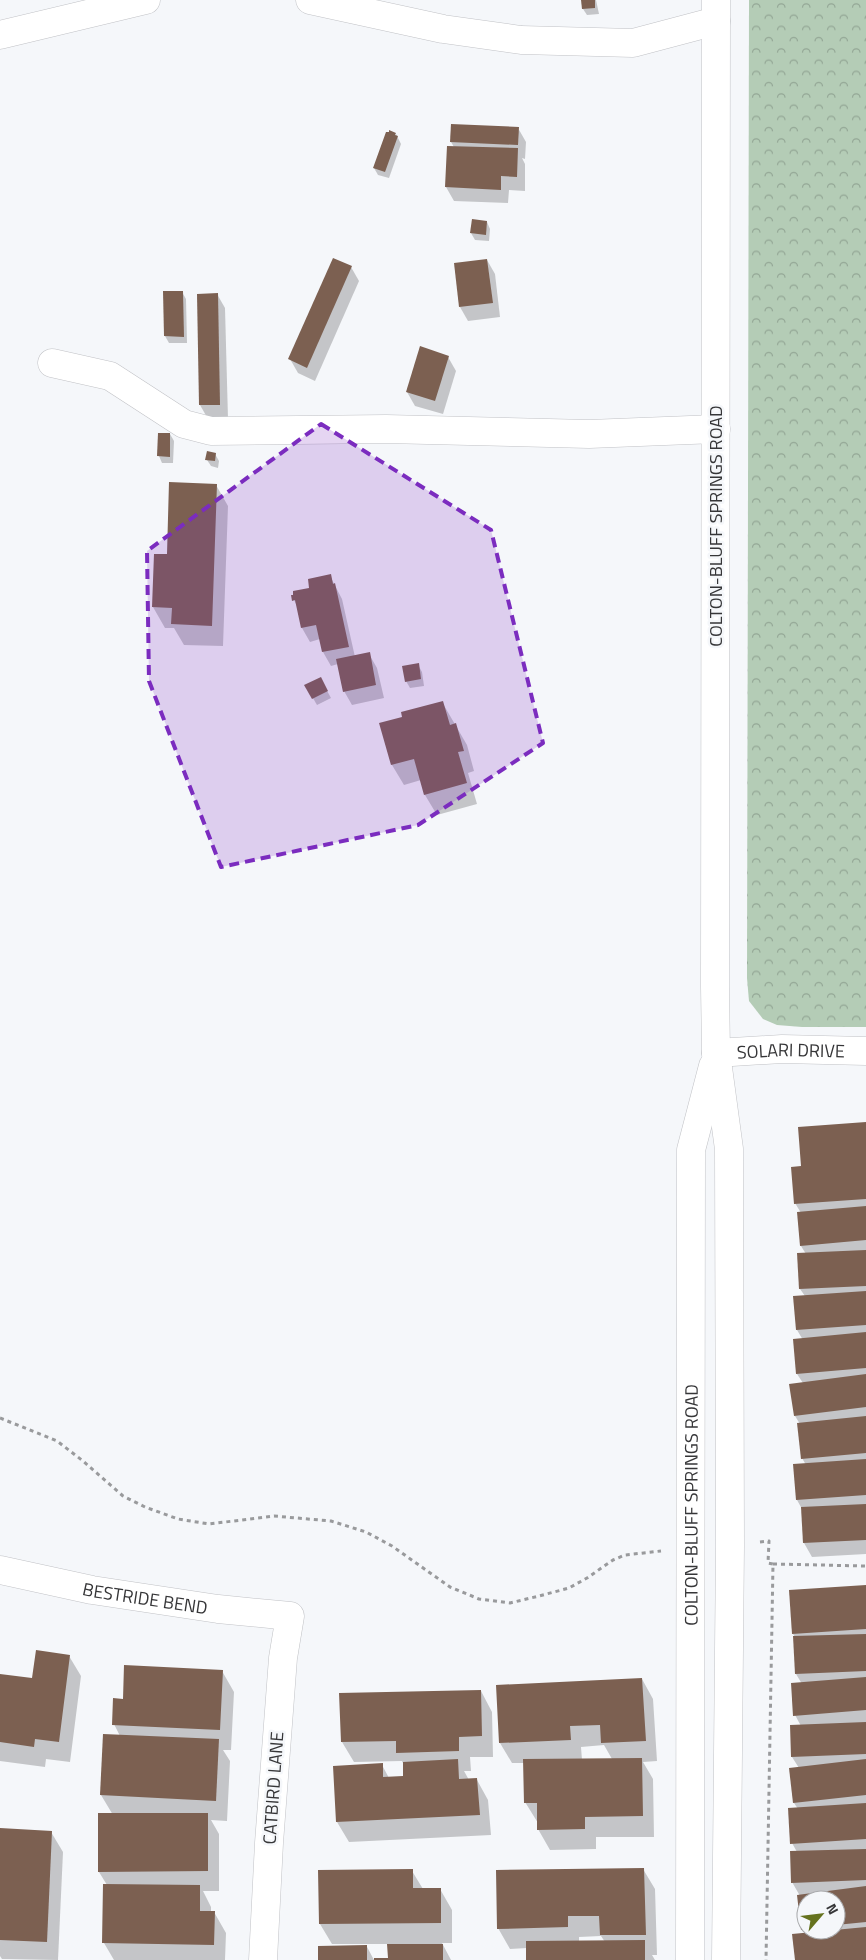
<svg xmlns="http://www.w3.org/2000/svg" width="866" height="1960" font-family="'Titillium Web',sans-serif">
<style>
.park{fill:url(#park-crowns)}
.shadow{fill:#0003;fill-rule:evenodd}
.building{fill:#7c6051}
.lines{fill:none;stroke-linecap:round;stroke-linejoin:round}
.minor-casing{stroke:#c1c2c6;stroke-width:29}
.path{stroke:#999a9c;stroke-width:3;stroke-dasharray:4 4;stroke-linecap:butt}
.minor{stroke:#fff;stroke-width:28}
.marked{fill:#7b2cbf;fill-opacity:0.2;stroke:#7b2cbf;stroke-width:4;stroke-dasharray:10 6;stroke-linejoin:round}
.labels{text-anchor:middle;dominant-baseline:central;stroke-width:5;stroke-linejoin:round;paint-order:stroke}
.street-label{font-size:18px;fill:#363638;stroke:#f5f7fa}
</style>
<defs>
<pattern id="park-crowns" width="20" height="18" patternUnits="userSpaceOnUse" patternTransform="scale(1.25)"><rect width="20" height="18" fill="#b4ccb6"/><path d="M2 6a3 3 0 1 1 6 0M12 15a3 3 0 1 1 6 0" fill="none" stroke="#93a695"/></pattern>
</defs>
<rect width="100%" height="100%" fill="#f5f7fa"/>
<polygon class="park" points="749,0 866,0 866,1027 802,1027 777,1025 763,1019 749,1001 747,978"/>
<g class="shadow">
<polygon points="582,0 596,0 599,14 587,15 583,9"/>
<polygon points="518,128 526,142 525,159 522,158 525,164 525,191 509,190 508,203 454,201 446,187 454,147 451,142"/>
<polygon points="396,134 401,144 389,178 378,175 374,168"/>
<polygon points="487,222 490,229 489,241 475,240 471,233"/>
<polygon points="487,260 495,274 500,317 468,321 460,307 455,264"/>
<polygon points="351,267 359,281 315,381 298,373 290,359"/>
<polygon points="164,292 182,292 186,299 187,343 169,343 165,336"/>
<polygon points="217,294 225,308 228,419 208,419 200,405 198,295"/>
<polygon points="448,357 456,371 443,414 415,406 407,392"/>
<polygon points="170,434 174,441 173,463 162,463 159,456"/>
<polygon points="215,454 219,461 218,468 211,466 207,460"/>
<polygon points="216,485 228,506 223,646 184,645 174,628 165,628 153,607 155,555 168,556"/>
<polygon points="330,576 342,599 355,657 369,654 377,668 384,698 352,705 344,691 338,664 331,666 323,652 320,639 310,642 302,628 298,608 292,596 311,589"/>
<polygon points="418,665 422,672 424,686 410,688 406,681"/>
<polygon points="320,678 331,698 317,705 306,686"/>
<polygon points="442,702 467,745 474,771 468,773 477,804 437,815 425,795 421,780 404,785 392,765 381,724 404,718"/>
<polygon points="866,1123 866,1554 812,1557 804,1543 802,1509 797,1500 806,1465 802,1458 800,1424 795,1416 803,1383 797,1374 803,1340 797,1330 805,1296 800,1289 806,1254 801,1246 798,1213 801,1213 795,1203 802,1167"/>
<path d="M 866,1586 L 866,1960 L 796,1960 L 805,1934 L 802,1929 L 800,1896 L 792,1882 L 797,1852 L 792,1843 L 798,1809 L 794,1803 L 791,1769 L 799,1768 L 792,1757 L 801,1726 L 795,1715 L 802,1684 L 796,1674 L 795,1637 L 793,1634 ZM 806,1900 L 836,1900 L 836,1930 L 806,1930 Z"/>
<polygon points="69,1656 81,1676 70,1762 46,1759 45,1767 0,1761 0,1675 33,1679"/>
<polygon points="222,1671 234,1692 231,1750 223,1750 230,1761 227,1821 211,1820 219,1834 219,1891 203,1891 211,1907 211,1912 214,1912 226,1933 225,1960 114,1960 104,1943 107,1885 99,1872 113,1815 101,1795 120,1736 114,1724 124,1700"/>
<path d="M 642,1679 L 653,1699 L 657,1761 L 643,1762 L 653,1779 L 654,1837 L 596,1837 L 596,1849 L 550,1850 L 538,1829 L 538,1823 L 525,1802 L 525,1763 L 512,1763 L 500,1743 ZM 604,1745 L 612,1759 L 582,1760 L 581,1747 Z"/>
<polygon points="481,1691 492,1712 493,1757 470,1757 471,1771 464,1771 469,1780 477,1780 488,1800 491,1835 349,1842 337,1822 334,1767 382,1765 389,1778 404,1777 404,1765 402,1761 354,1762 342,1742"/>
<polygon points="0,1829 51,1832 63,1852 58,1960 2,1959 0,1956"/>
<path d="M 643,1869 L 655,1889 L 657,1955 L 652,1955 L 655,1960 L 527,1960 L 527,1948 L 510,1949 L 498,1928 ZM 601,1936 L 605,1942 L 579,1942 L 579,1937 Z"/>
<polygon points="412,1871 423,1889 440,1889 452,1910 452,1943 442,1943 451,1960 319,1960 366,1945 374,1960 389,1959 389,1944 332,1944 320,1924"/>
</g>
<g class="building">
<polygon points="581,0 595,0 595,8 582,9"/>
<polygon points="451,124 519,127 518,145 450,142"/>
<polygon points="389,130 396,133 395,135 398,136 385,172 373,168 386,132 389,132"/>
<polygon points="447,146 518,148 517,177 501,176 501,190 445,187"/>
<polygon points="472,219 487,221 486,235 470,233"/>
<polygon points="333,258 352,266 307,368 288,359"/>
<polygon points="487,259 493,303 459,307 454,263"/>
<polygon points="163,291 183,291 184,337 164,336"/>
<polygon points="218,293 220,405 199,405 197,294"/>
<polygon points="420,346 449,356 435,401 406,392"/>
<polygon points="158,433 170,433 170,457 157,456"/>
<polygon points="207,451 216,453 215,461 205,460"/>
<polygon points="169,482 217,484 212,626 171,624 172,608 152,607 154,554 167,554"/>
<polygon points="331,574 333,584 335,583 349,647 322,652 316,625 301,628 295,600 292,601 291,595 293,595 293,591 309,588 308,579"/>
<polygon points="370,652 376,685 343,692 336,659"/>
<polygon points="419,663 421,679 405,682 402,666"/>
<polygon points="321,677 328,691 312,699 304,685"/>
<polygon points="443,701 450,725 456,723 464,751 458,752 467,783 424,795 414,759 391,765 379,723 402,717 401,712"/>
<polygon points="866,1122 866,1199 794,1204 791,1167 801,1166 798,1127"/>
<polygon points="866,1206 866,1240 800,1246 797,1212"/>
<polygon points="866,1250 866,1286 799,1289 797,1253"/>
<polygon points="866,1291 866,1325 796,1330 793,1296"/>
<polygon points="866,1332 866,1368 796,1374 793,1339"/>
<polygon points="866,1374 866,1407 794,1416 789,1384"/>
<polygon points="866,1416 866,1453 801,1459 797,1423"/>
<polygon points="866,1459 866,1495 796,1500 793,1464"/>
<polygon points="866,1504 866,1540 803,1543 801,1507"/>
<polygon points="866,1585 866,1629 792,1634 789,1590"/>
<polygon points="866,1634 866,1671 795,1674 793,1636"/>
<polygon points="36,1650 70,1655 59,1742 35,1739 34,1747 0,1742 0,1674 32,1678"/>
<polygon points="124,1665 223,1670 220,1730 112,1725 113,1698 123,1699"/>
<polygon points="866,1677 866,1710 793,1716 791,1683"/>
<polygon points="642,1678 646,1741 601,1743 600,1725 570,1726 571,1740 499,1743 496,1685"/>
<polygon points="481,1690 482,1736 459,1737 459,1751 396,1753 396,1741 341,1742 339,1693"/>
<polygon points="866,1722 866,1754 791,1757 790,1725"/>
<polygon points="103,1734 219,1739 216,1801 100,1795"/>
<polygon points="642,1758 643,1816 585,1817 585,1829 537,1830 537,1803 524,1803 523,1759"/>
<polygon points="458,1759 459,1779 477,1778 480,1815 336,1822 333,1766 383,1763 383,1777 403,1776 403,1762"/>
<polygon points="866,1759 866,1795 793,1803 789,1768"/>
<polygon points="866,1803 866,1839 790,1844 788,1808"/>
<polygon points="98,1813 208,1813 208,1871 98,1872"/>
<polygon points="0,1828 52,1831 47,1942 0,1940"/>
<polygon points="866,1849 866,1880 791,1883 790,1851"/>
<polygon points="644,1868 646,1935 600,1935 599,1916 568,1916 568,1927 497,1929 496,1870"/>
<polygon points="413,1869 413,1888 441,1888 441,1923 319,1924 318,1870"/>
<polygon points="103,1884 200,1885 200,1911 215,1911 214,1945 102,1943"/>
<polygon points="866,1886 866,1922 836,1925 836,1900 806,1900 806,1929 801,1930 797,1895"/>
<polygon points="866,1927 866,1960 795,1960 792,1934"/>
<polygon points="645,1940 645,1960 526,1960 526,1941"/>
<polygon points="387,1944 443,1944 443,1960 374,1960 374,1958 388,1958"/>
<polygon points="367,1945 367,1960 318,1960 318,1946"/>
</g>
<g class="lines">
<g class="minor-casing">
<g id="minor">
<polyline points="310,0 443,29 521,40 633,43 716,21"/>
<polyline points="716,0 715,987 716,1053 729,1149 730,1546 726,1960"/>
<polyline points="0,35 146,0"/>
<polyline points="52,363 110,376 184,424 211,431 386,429 589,434 716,429"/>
<path id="s1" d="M 716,1053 L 782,1049 L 866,1051"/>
<path id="s2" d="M 0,1570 L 92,1590 L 218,1609 L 290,1616 L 283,1658 L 269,1843 L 263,1960"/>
<path id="s3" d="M 690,1960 L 691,1150 L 713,1066"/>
</g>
</g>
<g class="path">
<polyline points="0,1418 57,1441 83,1461 123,1496 145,1507 178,1519 209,1524 274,1516 331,1521 366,1532 392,1546 450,1587 479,1599 510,1603 539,1596 569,1588 587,1578 613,1560 625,1555 661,1551"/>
<polyline points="760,1542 769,1541 768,1563 773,1564 766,1960"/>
<polyline points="773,1564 866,1566"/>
</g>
<use href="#minor" class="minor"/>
</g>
<path class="marked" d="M 321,424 L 491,530 L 543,743 L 418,825 L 221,867 L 149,681 L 147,551 Z"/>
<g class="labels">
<g class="street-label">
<text transform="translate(715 526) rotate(-90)">COLTON-BLUFF SPRINGS ROAD</text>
<text stroke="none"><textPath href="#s1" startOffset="75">SOLARI DRIVE</textPath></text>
<text stroke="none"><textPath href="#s3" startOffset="455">COLTON-BLUFF SPRINGS ROAD</textPath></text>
<text stroke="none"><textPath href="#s2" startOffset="148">BESTRIDE BEND</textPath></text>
<text transform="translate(273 1788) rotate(-86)">CATBIRD LANE</text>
</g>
</g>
<g transform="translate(821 1915) rotate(62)"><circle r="24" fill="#f5f7fa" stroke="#a9aaac"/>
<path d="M0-4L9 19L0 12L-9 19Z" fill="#65721e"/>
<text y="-8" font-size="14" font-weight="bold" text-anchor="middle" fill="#363638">N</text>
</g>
</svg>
